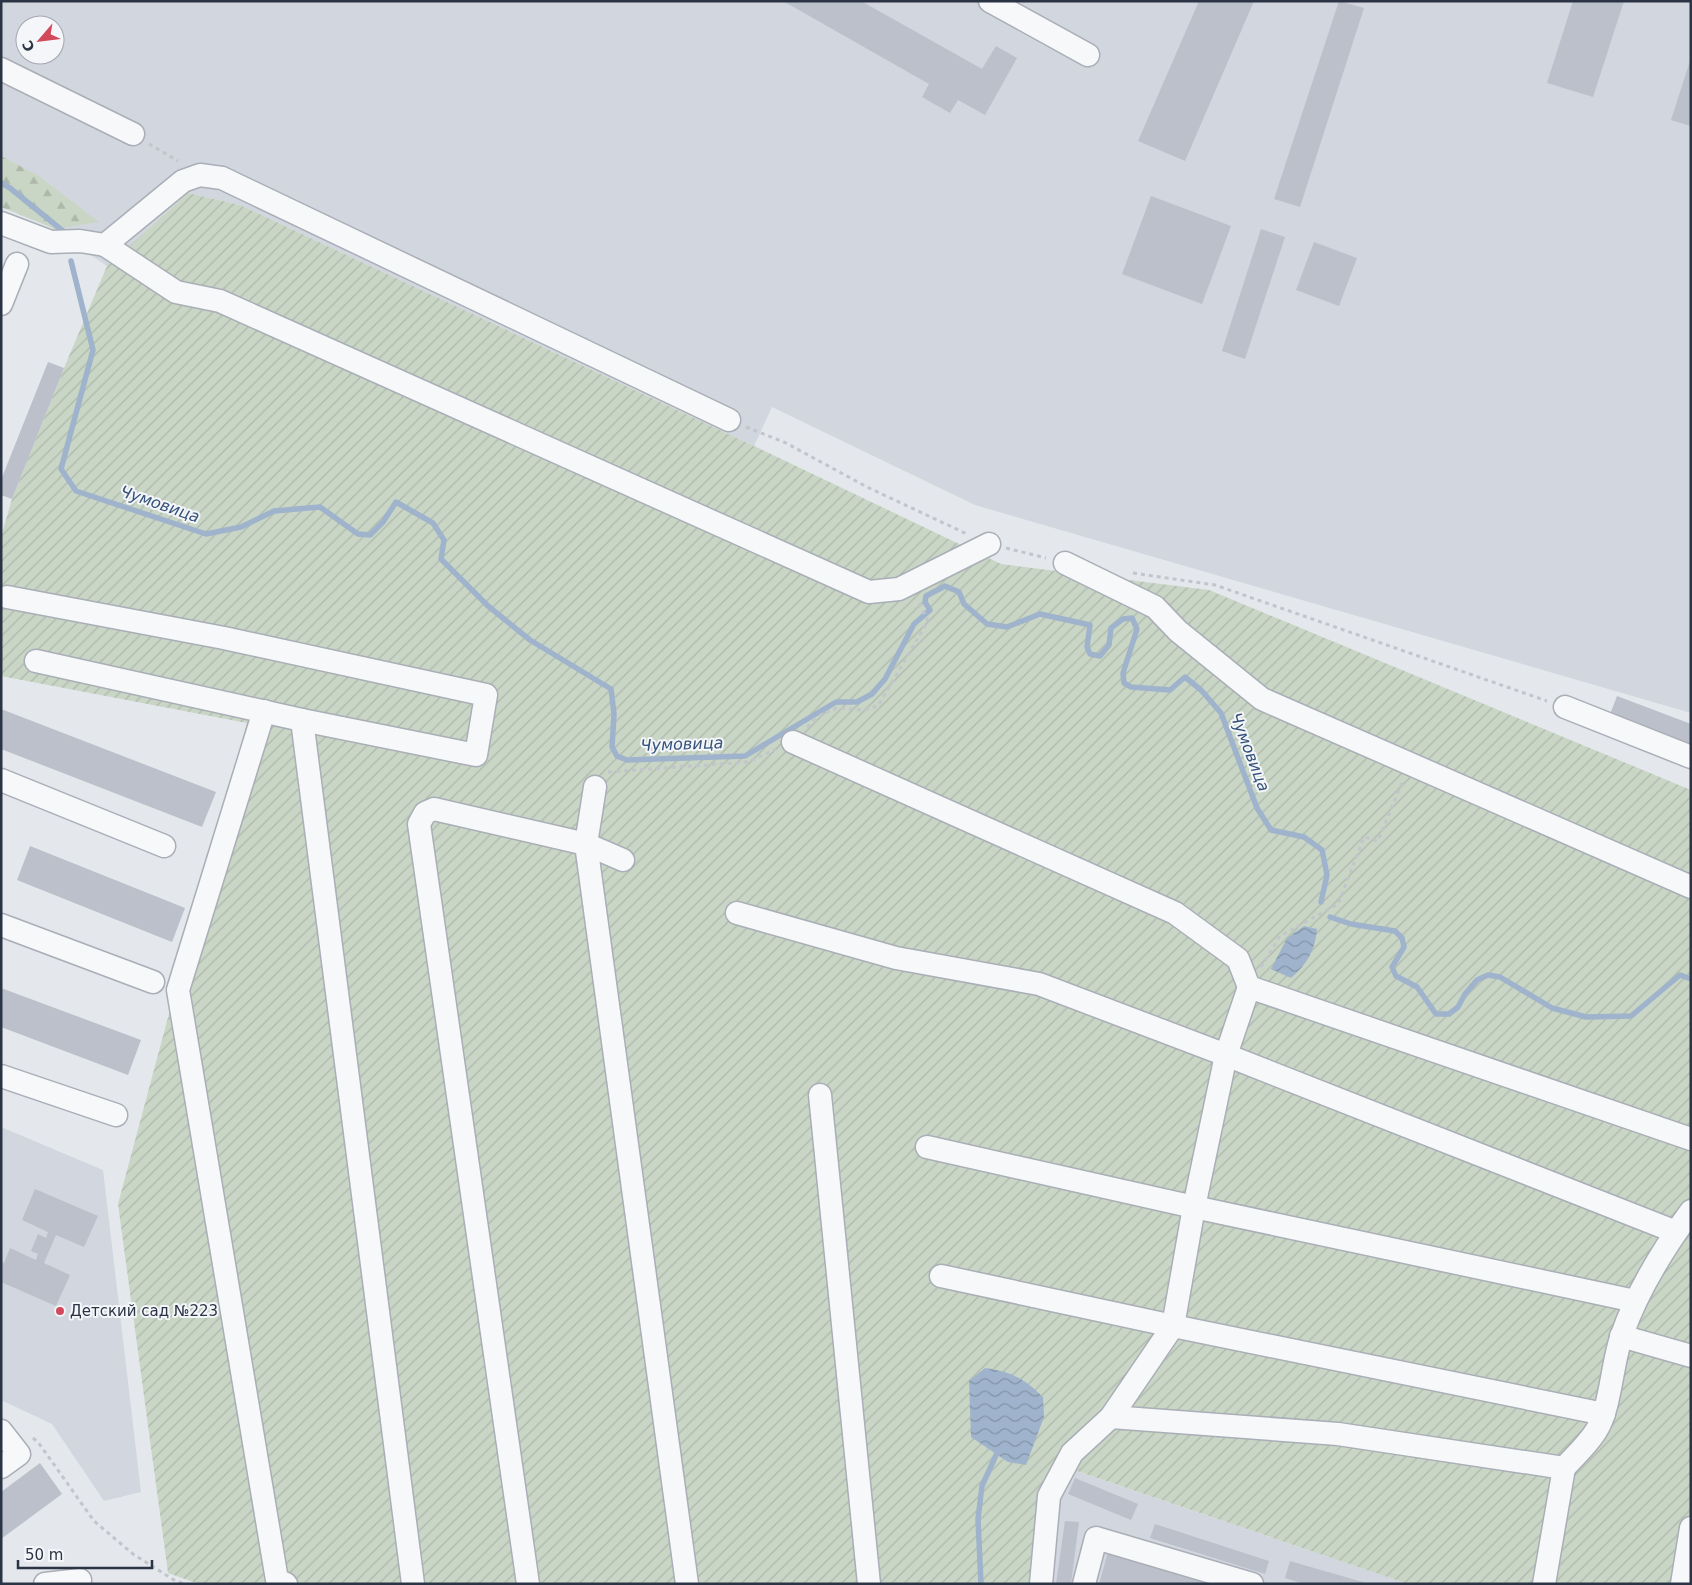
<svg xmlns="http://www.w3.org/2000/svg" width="1692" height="1585" font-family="'DejaVu Sans',sans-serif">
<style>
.built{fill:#d2d6de;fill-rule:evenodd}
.forest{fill:url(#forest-firs)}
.garden{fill:url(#garden-furrows)}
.water{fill:url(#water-waves)}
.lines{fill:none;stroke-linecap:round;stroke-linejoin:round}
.stream{stroke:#9fb4cc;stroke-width:5.5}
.building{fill:#bbc0ca}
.minor-casing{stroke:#a9aeb7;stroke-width:25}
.path{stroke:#c2c5cb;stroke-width:3;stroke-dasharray:4 4;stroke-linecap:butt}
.minor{stroke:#f7f8fa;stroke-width:22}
.poi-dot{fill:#d1495b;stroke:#f4f6f9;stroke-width:2}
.labels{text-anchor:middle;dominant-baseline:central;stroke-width:4;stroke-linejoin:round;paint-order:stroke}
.poi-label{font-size:15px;fill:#2b3445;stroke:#f4f6f9;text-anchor:start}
.water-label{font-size:16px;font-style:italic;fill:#34527a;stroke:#f4f6f9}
</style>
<defs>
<pattern id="forest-firs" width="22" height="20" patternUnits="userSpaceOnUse" patternTransform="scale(1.25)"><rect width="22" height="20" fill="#c9d6c5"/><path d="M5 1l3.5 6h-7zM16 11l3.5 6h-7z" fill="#adb8ab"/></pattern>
<pattern id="garden-furrows" width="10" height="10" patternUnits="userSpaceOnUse" patternTransform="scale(1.25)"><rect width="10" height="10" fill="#c9d6c5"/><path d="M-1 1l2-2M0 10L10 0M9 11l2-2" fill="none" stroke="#adb8ab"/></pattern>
<pattern id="water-waves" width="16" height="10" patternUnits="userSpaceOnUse" patternTransform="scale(1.25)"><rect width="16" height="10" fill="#9fb4cc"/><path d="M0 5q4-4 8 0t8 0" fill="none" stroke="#8293a7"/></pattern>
</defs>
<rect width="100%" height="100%" fill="#e4e7ec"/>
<g class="built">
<path d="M 1,1 L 1691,1 L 1691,713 L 975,505 L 772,407 L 754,446 L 240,205 L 188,193 L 107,266 L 1,193 ZM 25,25 L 55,25 L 55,55 L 25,55 Z"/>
<polygon points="1,1127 103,1170 141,1492 104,1501 52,1424 1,1400"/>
<polygon points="1064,1467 1408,1584 1045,1584"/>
</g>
<polygon class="forest" points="1,156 39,176 99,222 55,229 1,207"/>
<polygon class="garden" points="188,193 240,205 754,446 1001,564 1209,590 1691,790 1691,1584 1408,1584 1065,1467 1045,1584 199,1584 168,1573 118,1204 247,723 1,676 1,537 12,499 64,368 107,266"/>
<g class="water">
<path d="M 1304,926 L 1317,929 C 1315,951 1307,964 1291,978 L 1271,969 L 1287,938 Z"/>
<path d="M 985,1368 C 1012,1372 1023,1378 1043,1397 L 1044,1417 L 1026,1465 L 1008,1462 L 971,1437 L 969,1381 Z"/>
</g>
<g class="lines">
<g class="stream">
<polyline points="1,183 10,188 63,231"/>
<polyline points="71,261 93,350 61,469 76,491 206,534 241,527 274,511 320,507 358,534 370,535 383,522 396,502 433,523 444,540 441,559 488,606 530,640 611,689 614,714 612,747 617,756 627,760 745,756 836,702 857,702 872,694 885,679 914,624 930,610 925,602 926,596 945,586 959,592 964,604 987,624 1007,627 1040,614 1090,625 1087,647 1090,654 1100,656 1109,645 1111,628 1123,619 1132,618 1137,629 1123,673 1124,683 1131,687 1170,690 1185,677 1201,690 1221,713 1257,808 1271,830 1304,837 1322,850 1327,875 1321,902"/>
<polyline points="1330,917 1351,924 1395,931 1402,938 1404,947 1392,967 1396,976 1417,987 1436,1014 1449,1014 1458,1007 1465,994 1477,980 1488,975 1500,977 1552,1008 1586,1017 1631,1016 1680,975 1691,979"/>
<polyline points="981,1584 978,1519 982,1486 997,1453"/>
</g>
</g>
<g class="building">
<polygon points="783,1 861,1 982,69 996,46 1017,58 985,115 958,100 950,113 922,97 929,84"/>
<polygon points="1199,1 1254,1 1185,161 1138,141"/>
<polygon points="1339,1 1364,8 1300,207 1274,199"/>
<polygon points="1573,1 1624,1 1593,97 1547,83"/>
<polygon points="1690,61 1691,61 1691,126 1671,120"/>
<polygon points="1151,196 1231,226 1202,304 1122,274"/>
<polygon points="1261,229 1285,237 1245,359 1222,351"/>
<polygon points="1314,242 1357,258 1339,306 1296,290"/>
<polygon points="48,362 64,368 12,499 1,495 1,480"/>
<polygon points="1617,696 1691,724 1691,749 1609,717"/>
<polygon points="1,709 216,792 202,827 1,749"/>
<polygon points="30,846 185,908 172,942 17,880"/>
<polygon points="1,988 141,1040 128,1075 1,1027"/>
<polygon points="35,1189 98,1216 84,1247 56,1235 44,1263 70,1275 56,1306 1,1282 1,1262 4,1263 10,1248 36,1260 38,1254 31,1251 38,1234 46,1238 48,1232 22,1220"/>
<polygon points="40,1463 62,1494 1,1539 1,1492"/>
<polygon points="1075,1478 1138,1504 1131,1520 1068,1494"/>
<polygon points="1065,1521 1079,1522 1071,1584 1056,1584"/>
<polygon points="1155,1524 1269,1561 1265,1574 1150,1538"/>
<polygon points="1108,1552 1215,1584 1099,1584"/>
<polygon points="1290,1561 1366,1583 1366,1584 1304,1584 1285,1578"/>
</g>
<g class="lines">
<g class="minor-casing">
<g id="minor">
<polyline points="990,1 1088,55"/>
<polyline points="1,69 133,134"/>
<polyline points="1,223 51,242 80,241 105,245 183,181 200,175 222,178 729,420"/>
<polyline points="105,245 176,292 220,301 869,592 899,589 989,544"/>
<polyline points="1,304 17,264"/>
<polyline points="1065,563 1155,607 1178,631 1262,699 1691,887"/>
<polyline points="7,597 224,638 486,695 476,755 302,720"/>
<polyline points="36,661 302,720 413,1584"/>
<polyline points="1565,707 1691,757"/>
<polyline points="264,711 178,990 277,1580 286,1584"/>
<polyline points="793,742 1175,913 1238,959 1249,987 1691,1139"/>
<polyline points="1,780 164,846"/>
<polyline points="595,787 586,844 687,1584"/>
<polyline points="737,913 896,958 1039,984 1226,1055 1676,1232"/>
<polyline points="1,925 153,982"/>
<polyline points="1,1076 116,1115"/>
<polyline points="820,1095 869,1584"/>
<polyline points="927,1147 1194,1207 1635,1301"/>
<polyline points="941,1276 1173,1326 1604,1414"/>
<polyline points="1621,1336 1691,1356"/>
<path d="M 1111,1417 L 1338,1434 L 1564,1468 C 1575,1456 1588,1444 1596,1431 C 1611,1408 1612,1361 1622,1335 C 1637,1291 1664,1248 1691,1211"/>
<polyline points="1,1431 19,1454 1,1467"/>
<polyline points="45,1584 80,1580"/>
<polyline points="528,1584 419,824 425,813 434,809 586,844 623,860"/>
<polyline points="1041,1584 1049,1496 1072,1453 1111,1417 1173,1326 1194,1207 1226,1055 1249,987"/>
<polyline points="1084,1584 1096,1538 1252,1584"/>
<polyline points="1544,1584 1564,1468"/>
<polyline points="1682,1584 1691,1528"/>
</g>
</g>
<g class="path">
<polyline points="149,144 178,161"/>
<polyline points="746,427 786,443 867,487 967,534"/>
<polyline points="1006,548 1046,558"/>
<polyline points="1133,573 1215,585 1547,701"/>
<polyline points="807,727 822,714 837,708 863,710 878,706 928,621 918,601"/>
<polyline points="608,772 748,762 776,749"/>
<polyline points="1261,967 1280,936 1338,904 1364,837 1378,841 1403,780"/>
<polyline points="33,1438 38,1442 94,1521 133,1554 174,1580 184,1584"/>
</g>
<use href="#minor" class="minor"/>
</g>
<circle class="poi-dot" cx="60" cy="1311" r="5"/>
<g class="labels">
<g class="poi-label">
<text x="70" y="1311">Детский сад №223</text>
</g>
<g class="water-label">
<text transform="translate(160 504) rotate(19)">Чумовица</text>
<text transform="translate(682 744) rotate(-2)">Чумовица</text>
<text transform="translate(1250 752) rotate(69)">Чумовица</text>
</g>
</g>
<rect width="1692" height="1585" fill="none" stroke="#2b3445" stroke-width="5"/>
<g transform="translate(40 40) rotate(242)"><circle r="24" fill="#f4f6f9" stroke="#a4a8b1"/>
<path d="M0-4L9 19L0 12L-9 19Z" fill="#d1495b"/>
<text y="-8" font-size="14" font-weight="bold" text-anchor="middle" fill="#2b3445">С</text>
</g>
<path d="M18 1560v8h134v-8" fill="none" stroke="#2b3445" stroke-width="2.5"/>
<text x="25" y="1560" font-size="15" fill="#2b3445" stroke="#f4f6f9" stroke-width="4" paint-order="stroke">50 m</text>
</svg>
